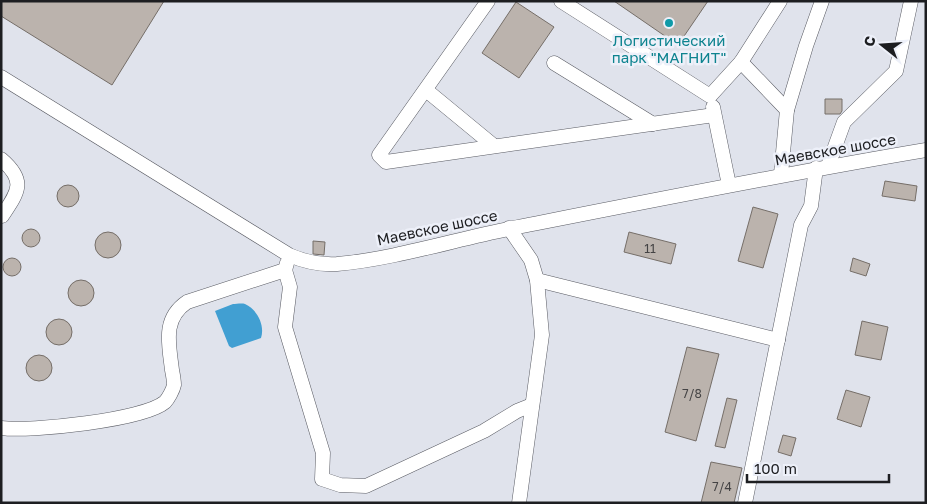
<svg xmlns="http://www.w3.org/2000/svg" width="927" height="504" font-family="'Golos Text',sans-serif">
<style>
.water{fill:#419fd2}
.building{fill:#bbb3ad;stroke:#756e68}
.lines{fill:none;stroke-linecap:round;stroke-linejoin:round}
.minor-casing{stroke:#595b63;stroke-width:15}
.minor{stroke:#fff;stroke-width:14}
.culture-dot{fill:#0f9aa8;stroke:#edf0f9;stroke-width:2}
.labels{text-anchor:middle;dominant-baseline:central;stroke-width:5;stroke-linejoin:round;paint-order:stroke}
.number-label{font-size:12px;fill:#444344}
.culture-label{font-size:15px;fill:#0d838f;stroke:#edf0f9}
.street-label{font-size:15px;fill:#1d1e21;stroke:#edf0f9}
</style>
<rect width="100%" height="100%" fill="#e0e3ec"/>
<path class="water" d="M 233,304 C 236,304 242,303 245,304 C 258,310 265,326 261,338 L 232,348 L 229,346 L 215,311 Z"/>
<g class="building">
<polygon points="1,1 164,1 112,85 1,16"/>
<polygon points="614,1 708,1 678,45"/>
<polygon points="516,2 554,27 519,78 482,53"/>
<polygon points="825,99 842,99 842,111 840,114 825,114"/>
<polygon points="885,181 917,186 915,201 882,196"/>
<circle cx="68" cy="196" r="11"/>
<polygon points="753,207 778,214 763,268 738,261"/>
<circle cx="31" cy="238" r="9"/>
<polygon points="629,232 676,244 671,264 624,252"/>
<circle cx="108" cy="245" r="13"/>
<polygon points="313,241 325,242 324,255 313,254"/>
<polygon points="853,258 870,264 866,276 850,271"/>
<circle cx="12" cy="267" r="9"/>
<circle cx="81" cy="293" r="13"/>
<circle cx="59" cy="332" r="13"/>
<polygon points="862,321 888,327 881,360 855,355"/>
<polygon points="687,347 719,354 696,441 665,432"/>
<circle cx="39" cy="368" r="13"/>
<polygon points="846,390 870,397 861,427 837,419"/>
<polygon points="727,398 737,400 725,448 715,446"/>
<polygon points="783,435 796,438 791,456 778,452"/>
<polygon points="711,462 742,468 734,503 701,503"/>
</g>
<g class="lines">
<g class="minor-casing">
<g id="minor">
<polyline points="488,1 379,155 386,162 714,115"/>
<polyline points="561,1 710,96 741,62 787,110 781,174"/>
<polyline points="741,62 780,1"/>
<polyline points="554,63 653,124"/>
<path d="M 1,77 L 289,255 C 305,262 320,265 337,264 C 395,259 460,238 518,227 C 654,200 789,173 926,150"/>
<polyline points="426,90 494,146"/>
<polyline points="713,107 729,185"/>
<polyline points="787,110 806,46 822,1"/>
<path d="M 1,159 C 27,181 18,192 2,216"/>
<polyline points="828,166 844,122 896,71 911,1"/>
<polyline points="509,228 531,260 537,280 542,335 519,503"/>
<polyline points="285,270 290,287 285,327 323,453 322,479 340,485 366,486 484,431 517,411 532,405"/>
<polyline points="537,280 778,340"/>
<path d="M 1,428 C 30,432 144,420 165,402 C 168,399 173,390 174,385 C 174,381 173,375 172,370 C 169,344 162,319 187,302 L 285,270 L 287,263"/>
<polyline points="745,503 801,225 811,206 816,168"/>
</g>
</g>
<use href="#minor" class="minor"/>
</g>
<circle class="culture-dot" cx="669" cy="23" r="5"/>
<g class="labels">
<g class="number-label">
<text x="650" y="248">11</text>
<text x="692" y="393">7/8</text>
<text x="722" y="486">7/4</text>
</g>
<g class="culture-label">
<text x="669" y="40">Логистический<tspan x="669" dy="17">парк "МАГНИТ"</tspan></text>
</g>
<g class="street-label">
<text transform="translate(835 149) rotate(-10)">Маевское шоссе</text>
<text transform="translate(437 227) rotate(-12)">Маевское шоссе</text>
</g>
</g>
<rect width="927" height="504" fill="none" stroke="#1d1e21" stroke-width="5"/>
<g transform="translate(882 45) rotate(287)" stroke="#edf0f9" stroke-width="4" paint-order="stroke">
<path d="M0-4L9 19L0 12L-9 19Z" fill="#1d1e21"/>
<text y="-8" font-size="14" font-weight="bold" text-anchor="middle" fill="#1d1e21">С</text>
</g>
<path d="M747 474v8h142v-8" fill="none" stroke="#1d1e21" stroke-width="2.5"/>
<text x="754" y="474" font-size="15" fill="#1d1e21" stroke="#edf0f9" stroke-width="4" paint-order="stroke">100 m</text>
</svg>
